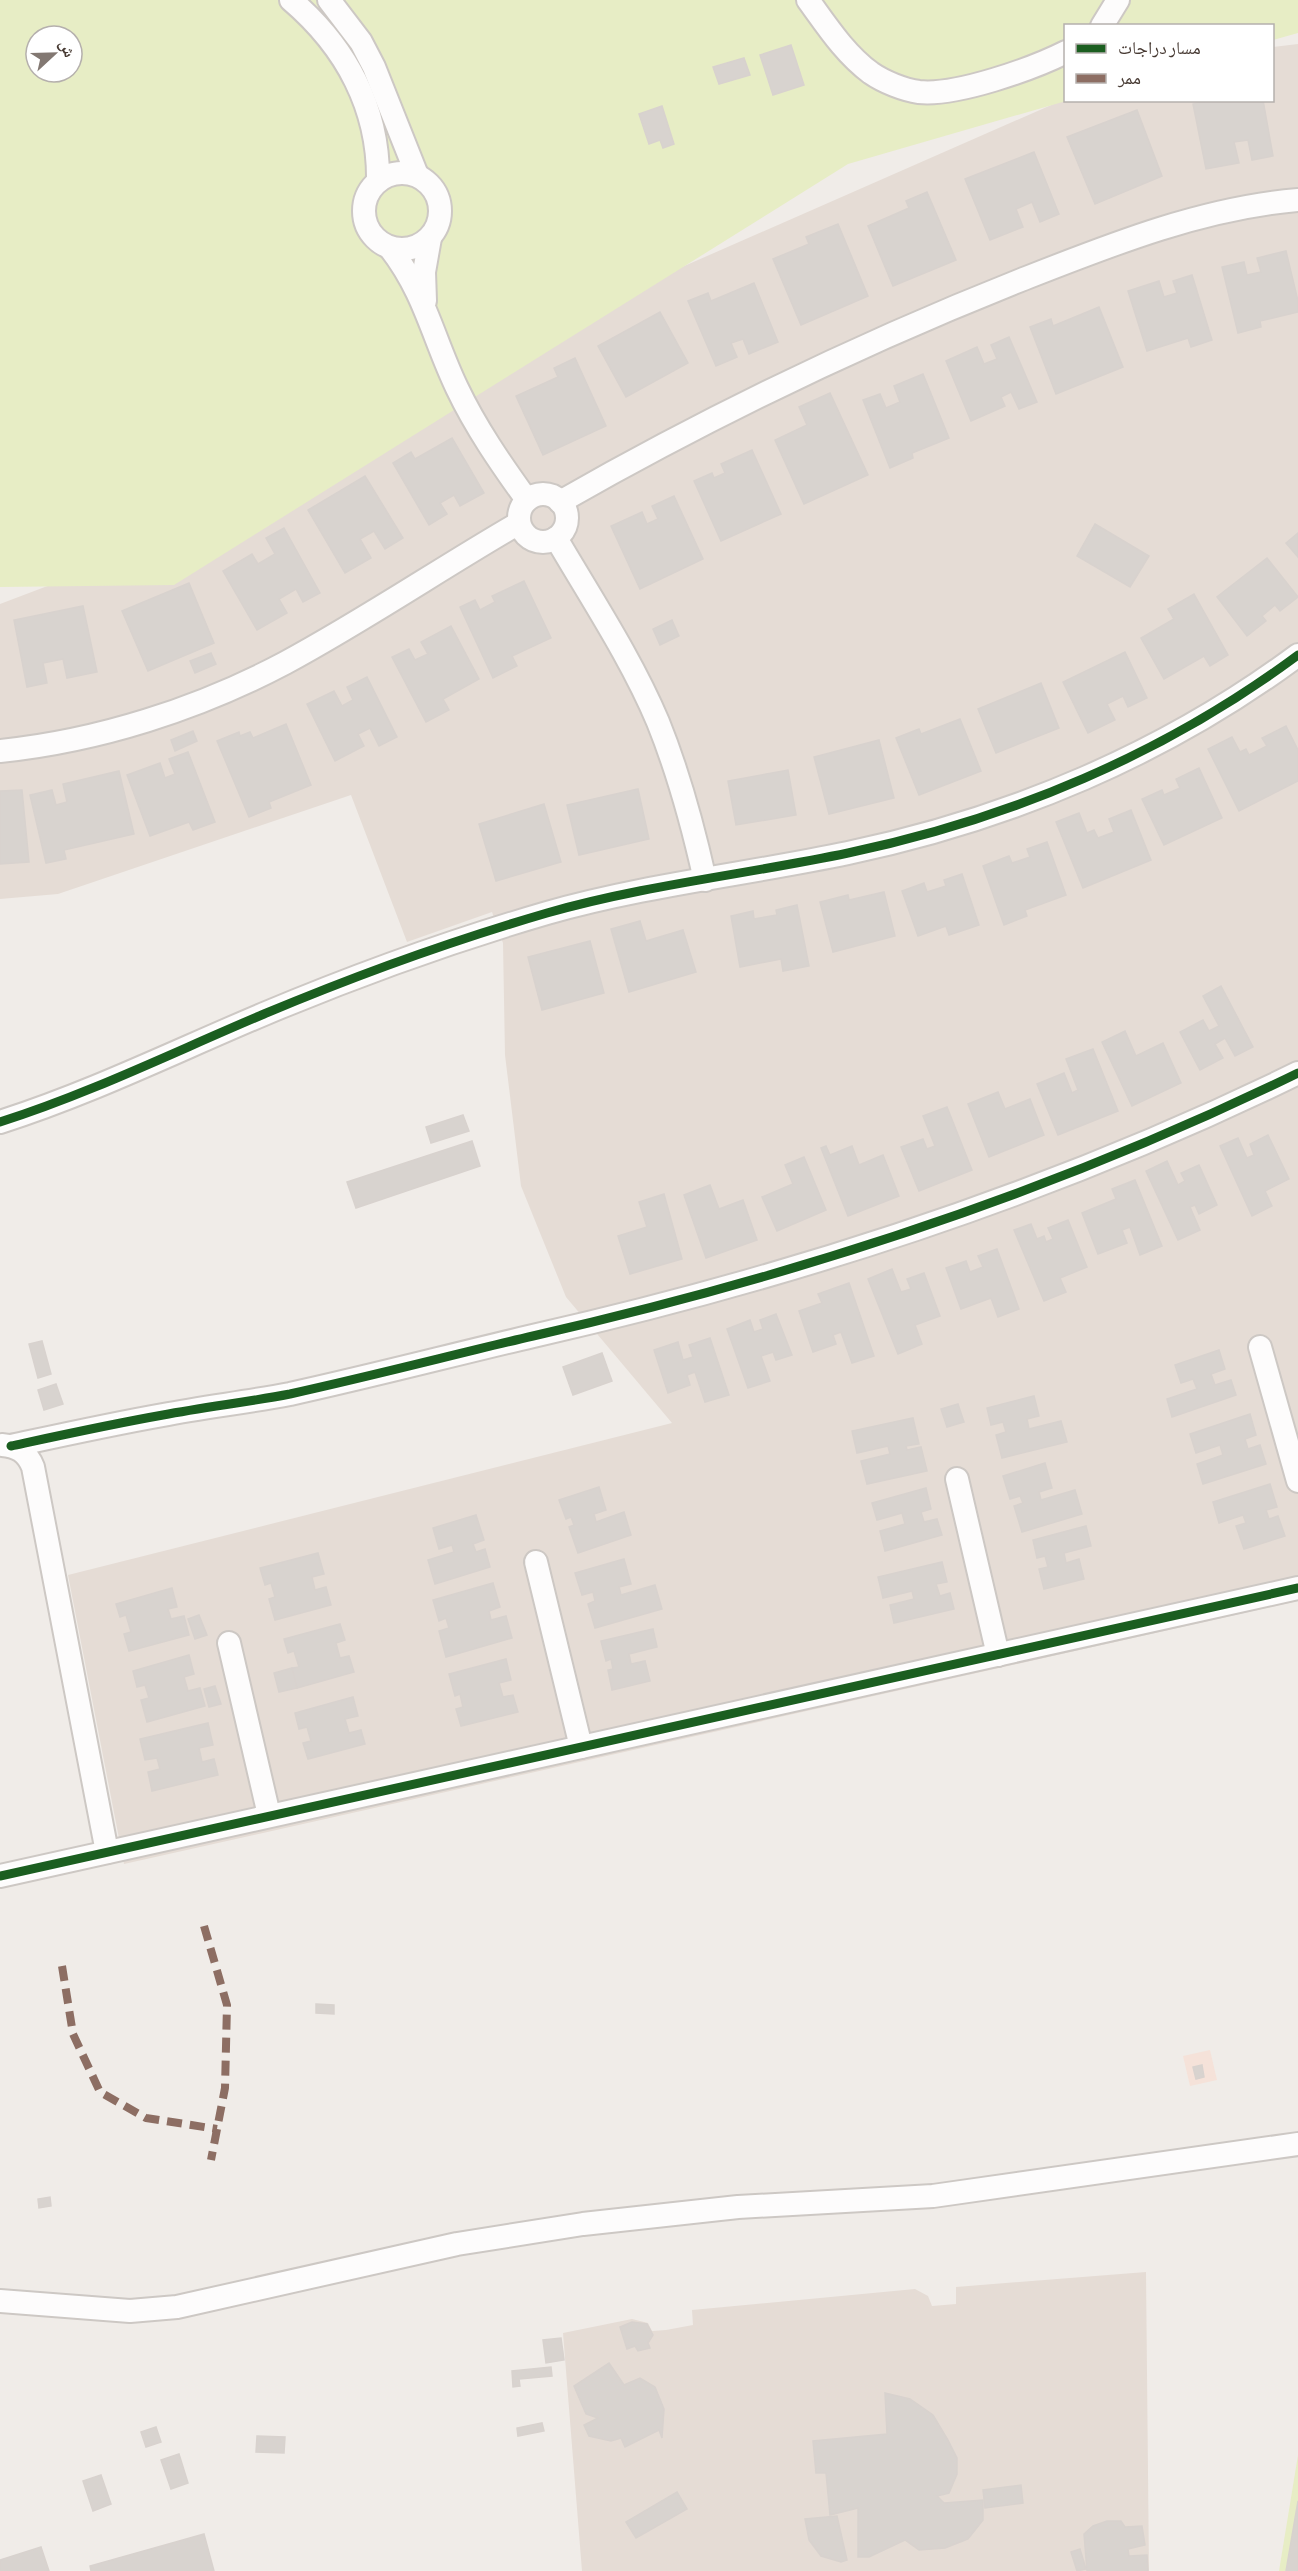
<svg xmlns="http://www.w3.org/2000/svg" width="1298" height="2571" font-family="'Asap Condensed','Noto Naskh Arabic',sans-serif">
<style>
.residential{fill:#e5dcd5}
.commercial{fill:#f5e2d9}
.green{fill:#e7edc5;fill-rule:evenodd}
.building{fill:#d8d3cf;stroke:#d8d2ce;stroke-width:1.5}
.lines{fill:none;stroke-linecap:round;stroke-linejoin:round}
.minor-casing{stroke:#cdc8c4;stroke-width:26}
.minor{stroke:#fdfcfc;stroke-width:22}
.quiet{stroke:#8d6e63;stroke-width:8;stroke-dasharray:15 8;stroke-linecap:butt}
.cycleway-casing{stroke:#fff;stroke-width:13}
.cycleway{stroke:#1b5e20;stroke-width:9}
</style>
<rect width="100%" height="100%" fill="#f0ece8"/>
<g class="residential">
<polygon points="1298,44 1298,1601 124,1864 68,1575 672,1423 566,1297 521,1186 505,1055 503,943 492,912 407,942 351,795 58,894 0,899 0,604 87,571 429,378 1065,99 1272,100 1273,47"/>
<polygon points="1146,2272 1149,2571 582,2571 563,2333 632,2319 648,2323 652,2331 666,2330 693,2325 692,2310 915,2289 928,2296 932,2306 956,2304 956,2287"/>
</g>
<polygon class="commercial" points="1210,2050 1217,2080 1190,2086 1183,2056"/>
<g class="green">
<path d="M 0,0 L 1298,0 L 1298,33 L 1273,40 L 1272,26 L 1066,26 L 1066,101 L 848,164 L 174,585 L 0,587 ZM 36,36 L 72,36 L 72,72 L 36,72 Z"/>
<polygon points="1298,2455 1298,2571 1279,2571"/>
</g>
<g class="building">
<polygon points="791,45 804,85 773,95 760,55"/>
<polygon points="744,58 750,75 719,84 713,67"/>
<polygon points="1210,100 1263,100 1273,156 1252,160 1248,140 1234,142 1239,163 1206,169 1193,104"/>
<polygon points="662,106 674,144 663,148 660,140 649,144 639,114"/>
<polygon points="1137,110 1162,176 1095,204 1067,137"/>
<polygon points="1034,152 1059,214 1040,222 1032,202 1016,209 1023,227 990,240 965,179"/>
<polygon points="927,192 956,260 893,286 868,226 909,208 906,201"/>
<polygon points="838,224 868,296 801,325 773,259 809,244 806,237"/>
<polygon points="1286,251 1298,301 1298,312 1260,321 1261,327 1238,333 1222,267 1244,262 1247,275 1261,272 1257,258"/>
<polygon points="1192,275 1212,340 1191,347 1188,338 1147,351 1128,291 1159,281 1164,297 1177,293 1173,281"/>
<polygon points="754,283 778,342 749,354 743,339 731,343 737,357 716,366 688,301 708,293 711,301"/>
<polygon points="1099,307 1123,367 1056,394 1030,327 1051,319 1053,326"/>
<polygon points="660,312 688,363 626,397 598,346"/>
<polygon points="1009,337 1037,402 1019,409 1011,392 1001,397 1005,406 971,421 946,361 977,347 984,364 997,359 991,345"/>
<polygon points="575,358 606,426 543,455 516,396 558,377 554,368"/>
<polygon points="923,374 949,438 912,453 913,458 890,468 863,400 880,394 886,408 900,402 894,386"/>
<polygon points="830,393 868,475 804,504 775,440 807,425 799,407"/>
<polygon points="452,438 484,493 460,506 454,495 440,503 447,514 429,525 393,463 411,452 415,459"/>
<polygon points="752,450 781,514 721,541 694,481 712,473 714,478 725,473 721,464"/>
<polygon points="365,476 403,538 385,549 374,531 360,539 371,558 345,573 308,510"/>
<polygon points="674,496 703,559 640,589 611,526 642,512 647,524 658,519 652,506"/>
<polygon points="1095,524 1149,556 1130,587 1077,556"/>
<polygon points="284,528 320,593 303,602 296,589 279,599 287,613 257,630 223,571 252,554 258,564 275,554 266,538"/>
<polygon points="1298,533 1298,557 1286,543"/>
<polygon points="1267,558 1298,597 1280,611 1275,605 1262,616 1266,621 1247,636 1217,597"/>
<polygon points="524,581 551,638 512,656 517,666 493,678 460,607 475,600 480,610 495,602 492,596"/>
<polygon points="189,583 214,643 148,671 122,611"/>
<polygon points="1194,594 1228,655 1210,666 1204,656 1164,679 1141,638 1174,619 1168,609"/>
<polygon points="83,606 97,672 67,678 63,659 43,663 47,683 27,687 14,620"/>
<polygon points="672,620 679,636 660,645 653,629"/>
<polygon points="451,626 479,679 443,699 449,710 426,722 392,657 409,649 415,660 428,654 421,642"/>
<polygon points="1125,652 1147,698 1128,707 1123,696 1107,704 1115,720 1088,733 1063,682"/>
<polygon points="211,653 216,664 195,673 190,661"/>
<polygon points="367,677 397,737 379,746 370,728 358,734 364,746 335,761 307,704 334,691 342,706 353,700 347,687"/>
<polygon points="1041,683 1059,728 996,753 978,709"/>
<polygon points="960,719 981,771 919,795 896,738 919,729 921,734"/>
<polygon points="286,724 311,785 269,802 271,808 249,817 217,741 239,732 240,736 250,732 253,738"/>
<polygon points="1286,726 1298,750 1298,781 1239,811 1208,749 1232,737 1240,752 1246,749 1249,755 1267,746 1262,738"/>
<polygon points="193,731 197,741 175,751 171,740"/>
<polygon points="879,740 894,798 829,814 814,757"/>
<polygon points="188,752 215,822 193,830 189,822 150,836 127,775 160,763 165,778 175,774 169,759"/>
<polygon points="1199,768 1222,818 1164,845 1142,799 1162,790 1164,795 1180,788 1176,779"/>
<polygon points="788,770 796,815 736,825 728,781"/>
<polygon points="119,771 134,834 64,850 66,859 46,863 30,795 52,790 56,805 67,802 63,784"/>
<polygon points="638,789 649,839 579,855 567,805"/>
<polygon points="22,790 29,862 0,864 0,791"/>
<polygon points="544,804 561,862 496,881 479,824"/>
<polygon points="1131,810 1151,860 1083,888 1056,822 1079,813 1087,833 1094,830 1098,838 1114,832 1109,819"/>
<polygon points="1047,842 1066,895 1025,910 1027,916 1004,925 983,866 1009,856 1012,863 1030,857 1027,849"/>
<polygon points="962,874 979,925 949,935 946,926 918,936 902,891 924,883 927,892 946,886 944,880"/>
<polygon points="884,892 895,936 833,952 820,902 848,895 849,900"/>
<polygon points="797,905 809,966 783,971 781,959 740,967 731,916 753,911 754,919 777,915 776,910"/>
<polygon points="640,921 646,941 683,930 696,972 629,992 611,929"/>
<polygon points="590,941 604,993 542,1010 528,957"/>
<polygon points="1221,986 1253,1047 1235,1056 1225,1038 1215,1044 1223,1058 1200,1070 1180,1032 1203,1020 1209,1031 1219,1026 1203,996"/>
<polygon points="1125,1031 1136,1056 1163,1043 1181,1083 1132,1106 1102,1042"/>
<polygon points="1093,1049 1118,1111 1058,1135 1037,1084 1064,1073 1072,1093 1078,1090 1066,1059"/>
<polygon points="998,1092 1005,1109 1030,1099 1044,1135 989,1157 968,1104"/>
<polygon points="947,1107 972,1170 919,1191 901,1147 923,1139 927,1149 935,1146 923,1116"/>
<polygon points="463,1115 469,1131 431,1143 426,1127"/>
<polygon points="1268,1135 1289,1179 1265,1191 1272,1206 1252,1216 1220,1146 1238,1138 1247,1158 1254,1155 1250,1144"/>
<polygon points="472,1141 480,1166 356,1208 347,1182"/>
<polygon points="826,1146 830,1155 852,1146 859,1165 883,1155 899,1196 848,1216 821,1148"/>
<polygon points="804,1157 826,1210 777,1231 762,1197 793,1184 785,1165"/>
<polygon points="1167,1161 1178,1185 1185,1181 1181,1173 1199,1165 1217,1205 1199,1214 1195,1205 1190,1207 1200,1230 1178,1240 1146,1171"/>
<polygon points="1135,1180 1162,1246 1140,1255 1130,1227 1122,1230 1127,1243 1098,1254 1082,1213 1116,1199 1112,1189"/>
<polygon points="710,1185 719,1209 743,1200 757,1240 706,1258 684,1195"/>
<polygon points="664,1194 682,1259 630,1274 618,1236 647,1227 639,1202"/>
<polygon points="1068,1220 1087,1267 1060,1278 1066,1292 1044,1301 1014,1230 1031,1224 1037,1239 1044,1236 1046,1242 1053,1239 1048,1228"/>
<polygon points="997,1249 1019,1309 998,1317 991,1298 961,1309 946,1268 966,1261 970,1272 983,1267 978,1256"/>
<polygon points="892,1269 901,1292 911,1289 907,1279 924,1273 940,1316 915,1325 922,1344 898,1354 868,1279"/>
<polygon points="849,1283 874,1356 852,1363 841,1332 833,1335 836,1344 813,1352 799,1311 822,1303 818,1294"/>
<polygon points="776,1314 792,1355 776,1360 773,1352 761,1356 770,1381 748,1388 727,1329 750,1320 754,1332 763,1329 760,1320"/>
<polygon points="710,1338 729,1395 705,1402 695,1372 687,1375 690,1385 668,1393 654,1350 678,1342 683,1360 693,1357 689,1345"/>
<polygon points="42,1341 51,1374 38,1378 29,1344"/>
<polygon points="1219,1350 1225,1369 1211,1374 1215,1385 1231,1380 1236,1395 1172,1417 1167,1399 1197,1389 1193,1379 1181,1383 1175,1365"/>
<polygon points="602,1353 612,1381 573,1395 563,1367"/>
<polygon points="56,1384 63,1404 44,1410 38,1390"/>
<polygon points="1034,1396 1039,1416 1027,1419 1029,1429 1061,1421 1067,1442 1002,1458 996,1435 1006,1432 1003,1422 991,1425 987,1408"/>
<polygon points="958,1404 964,1422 947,1427 941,1409"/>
<polygon points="1250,1414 1256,1435 1245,1439 1248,1449 1260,1445 1266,1464 1203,1484 1197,1464 1223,1455 1220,1445 1196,1453 1190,1434"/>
<polygon points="913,1418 919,1444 906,1446 907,1450 921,1447 927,1471 867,1484 861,1461 890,1454 888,1446 857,1453 852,1431"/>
<polygon points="1045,1463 1052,1488 1039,1492 1041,1500 1075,1490 1082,1514 1022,1532 1014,1506 1023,1503 1020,1496 1010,1499 1003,1476"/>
<polygon points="1270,1484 1277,1507 1266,1510 1269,1519 1278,1516 1285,1536 1244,1549 1236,1526 1246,1523 1243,1515 1219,1523 1213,1502"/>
<polygon points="599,1487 606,1510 594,1514 596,1522 624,1512 631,1535 578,1553 569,1527 574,1525 571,1517 566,1519 559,1500"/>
<polygon points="926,1488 931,1509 921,1512 924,1522 937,1519 942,1535 885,1551 880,1531 905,1524 902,1513 877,1520 872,1503"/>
<polygon points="476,1515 484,1540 473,1544 476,1552 485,1549 490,1567 435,1584 428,1560 454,1552 452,1545 439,1549 433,1528"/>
<polygon points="1086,1526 1091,1546 1064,1553 1066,1563 1079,1559 1084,1579 1044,1589 1039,1569 1048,1567 1045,1556 1037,1558 1033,1540"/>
<polygon points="318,1553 324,1574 312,1577 315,1590 326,1587 331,1605 275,1620 269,1599 275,1597 271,1583 265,1585 260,1568"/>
<polygon points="624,1559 631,1584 619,1587 621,1595 655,1585 662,1609 595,1628 588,1604 595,1601 593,1592 582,1595 575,1573"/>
<polygon points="942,1562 947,1582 936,1584 940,1596 950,1593 954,1609 894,1623 890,1605 914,1599 912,1591 883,1598 878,1577"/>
<polygon points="493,1583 500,1607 489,1611 491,1620 506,1616 512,1638 446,1657 439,1631 449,1628 446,1618 439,1621 433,1600"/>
<polygon points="172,1588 177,1607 168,1609 171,1619 184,1616 189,1635 129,1651 124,1634 131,1632 126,1615 120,1617 116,1604"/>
<polygon points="199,1615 207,1635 195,1639 188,1619"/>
<polygon points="340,1624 345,1640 336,1643 340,1658 349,1656 354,1672 297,1688 292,1668 299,1667 294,1651 288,1653 284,1639"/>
<polygon points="653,1629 657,1647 629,1654 631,1664 645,1661 650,1681 612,1690 608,1670 613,1669 611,1659 606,1661 601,1641"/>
<polygon points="189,1655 194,1674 184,1677 188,1691 200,1688 205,1706 147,1722 141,1700 149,1698 145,1685 137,1687 133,1671"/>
<polygon points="506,1659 511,1680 499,1683 503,1697 513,1695 518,1712 461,1726 456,1709 463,1707 460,1694 455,1696 449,1674"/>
<polygon points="292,1668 297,1688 279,1692 274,1673"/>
<polygon points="215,1686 221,1704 209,1707 204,1689"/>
<polygon points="353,1697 358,1716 345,1719 349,1733 361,1730 365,1744 308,1759 303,1743 311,1741 307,1727 299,1729 295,1713"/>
<polygon points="208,1723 213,1745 199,1748 202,1762 214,1759 218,1775 152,1791 148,1772 160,1769 157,1758 145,1760 140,1739"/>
<polygon points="316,2004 334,2005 334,2014 316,2013"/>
<polygon points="1202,2065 1204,2077 1196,2079 1193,2067"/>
<polygon points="50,2197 51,2206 39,2208 38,2199"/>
<polygon points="632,2322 647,2324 653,2335 648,2343 650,2348 638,2351 635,2346 627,2349 620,2327"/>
<polygon points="561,2338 564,2360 546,2363 543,2340"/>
<polygon points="609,2363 624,2385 640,2378 655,2387 664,2409 662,2438 659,2430 625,2447 621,2438 611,2441 589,2436 584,2425 598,2418 586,2414 574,2386"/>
<polygon points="551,2367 552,2376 519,2379 520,2386 513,2387 512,2371"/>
<polygon points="885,2393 910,2399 933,2415 948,2440 957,2458 957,2474 949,2493 937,2496 944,2503 983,2500 983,2520 968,2539 945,2548 919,2550 905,2540 869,2557 858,2557 858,2508 830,2515 826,2473 816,2473 813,2441 887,2434"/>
<polygon points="542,2423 544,2431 518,2436 517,2428"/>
<polygon points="156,2427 161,2442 146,2447 141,2432"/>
<polygon points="257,2436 285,2437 284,2453 256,2452"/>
<polygon points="179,2454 188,2483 171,2489 161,2460"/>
<polygon points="101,2475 111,2504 93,2511 83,2481"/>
<polygon points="1021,2485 1023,2503 985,2508 983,2490"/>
<polygon points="677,2492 687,2509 636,2538 626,2522"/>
<polygon points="1298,2501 1298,2571 1286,2571"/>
<polygon points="837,2516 847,2560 841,2562 821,2556 809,2540 805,2519"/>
<polygon points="1107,2521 1121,2521 1125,2527 1142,2526 1145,2545 1128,2549 1129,2556 1147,2555 1148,2571 1087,2571 1084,2534 1093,2526"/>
<polygon points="204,2534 214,2571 91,2571 90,2566"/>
<polygon points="41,2547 49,2571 0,2571 0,2560"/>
<polygon points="1080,2549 1086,2569 1077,2571 1071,2552"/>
</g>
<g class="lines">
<g class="minor-casing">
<g id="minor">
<path d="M 291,0 C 346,47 379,108 378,181"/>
<polyline points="329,0 361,42 374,67 417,175"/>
<path d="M 808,0 C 827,26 845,54 871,73 C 884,82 904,90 919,92 C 956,96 1032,69 1066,52"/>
<polyline points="1102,26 1118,0"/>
<circle cx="402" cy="211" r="38"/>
<path d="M 390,248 C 425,293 433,338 457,388 C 476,428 501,464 527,500"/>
<polyline points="425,301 424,272 430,238"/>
<circle cx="543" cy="518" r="24"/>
<path d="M 560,502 C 709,417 862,343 1021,280 C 1110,245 1202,208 1298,200"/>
<path d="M 556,538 C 591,598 631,658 658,722 C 679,774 693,826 705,880"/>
<path d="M 0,751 C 98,741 198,709 285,663 C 365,620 441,568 519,523"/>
<path d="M 0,1122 C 91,1093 176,1051 264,1014 C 357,975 451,941 547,913 C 645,885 748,874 848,853 C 1010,819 1165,754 1298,655"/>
<polyline points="1260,1347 1298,1481"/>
<path d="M 2,1445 C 17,1446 27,1452 33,1467 L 107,1852"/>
<path d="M 11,1446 C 62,1435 112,1424 163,1415 C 205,1407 248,1402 290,1394 C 372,1376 452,1355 533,1336 C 797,1276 1055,1192 1298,1073"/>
<polyline points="957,1479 998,1655"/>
<polyline points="536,1562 581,1747"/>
<polyline points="229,1643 269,1815"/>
<polyline points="0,1876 1298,1588"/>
<polyline points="0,2301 130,2311 177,2307 457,2244 583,2224 738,2207 933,2196 1298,2144"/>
</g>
</g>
<use href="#minor" class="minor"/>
<g class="quiet">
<polyline points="204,1926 227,2005 225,2088 211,2160"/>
<polyline points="62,1966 73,2034 100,2092 146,2118 217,2129"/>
</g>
<g class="cycleway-casing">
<g id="cycleway">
<path d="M 0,1122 C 91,1093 176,1051 264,1014 C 357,975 451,941 547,913 C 645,885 748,874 848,853 C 1010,819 1165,754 1298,655"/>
<path d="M 11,1446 C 62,1435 112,1424 163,1415 C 205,1407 248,1402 290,1394 C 372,1376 452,1355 533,1336 C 797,1276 1055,1192 1298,1073"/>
<polyline points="0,1876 1298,1588"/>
</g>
</g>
<use href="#cycleway" class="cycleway"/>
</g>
<rect x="1064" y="24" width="210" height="78" fill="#ffffff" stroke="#b5b0ad" stroke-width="1.5"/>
<rect x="1076" y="44" width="30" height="9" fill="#1b5e20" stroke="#b5b0ad" stroke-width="1.5"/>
<text x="1118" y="54" font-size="18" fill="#473a33">مسار دراجات</text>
<rect x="1076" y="74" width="30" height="9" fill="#8d6e63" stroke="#b5b0ad" stroke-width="1.5"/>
<text x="1118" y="84" font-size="18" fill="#473a33">ممر</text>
<g transform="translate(54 54) rotate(68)"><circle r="28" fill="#ffffff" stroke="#b5b0ad" stroke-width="1.5"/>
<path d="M0-4.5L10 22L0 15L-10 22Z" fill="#827872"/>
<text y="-9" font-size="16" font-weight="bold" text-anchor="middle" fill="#473a33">ش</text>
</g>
</svg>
